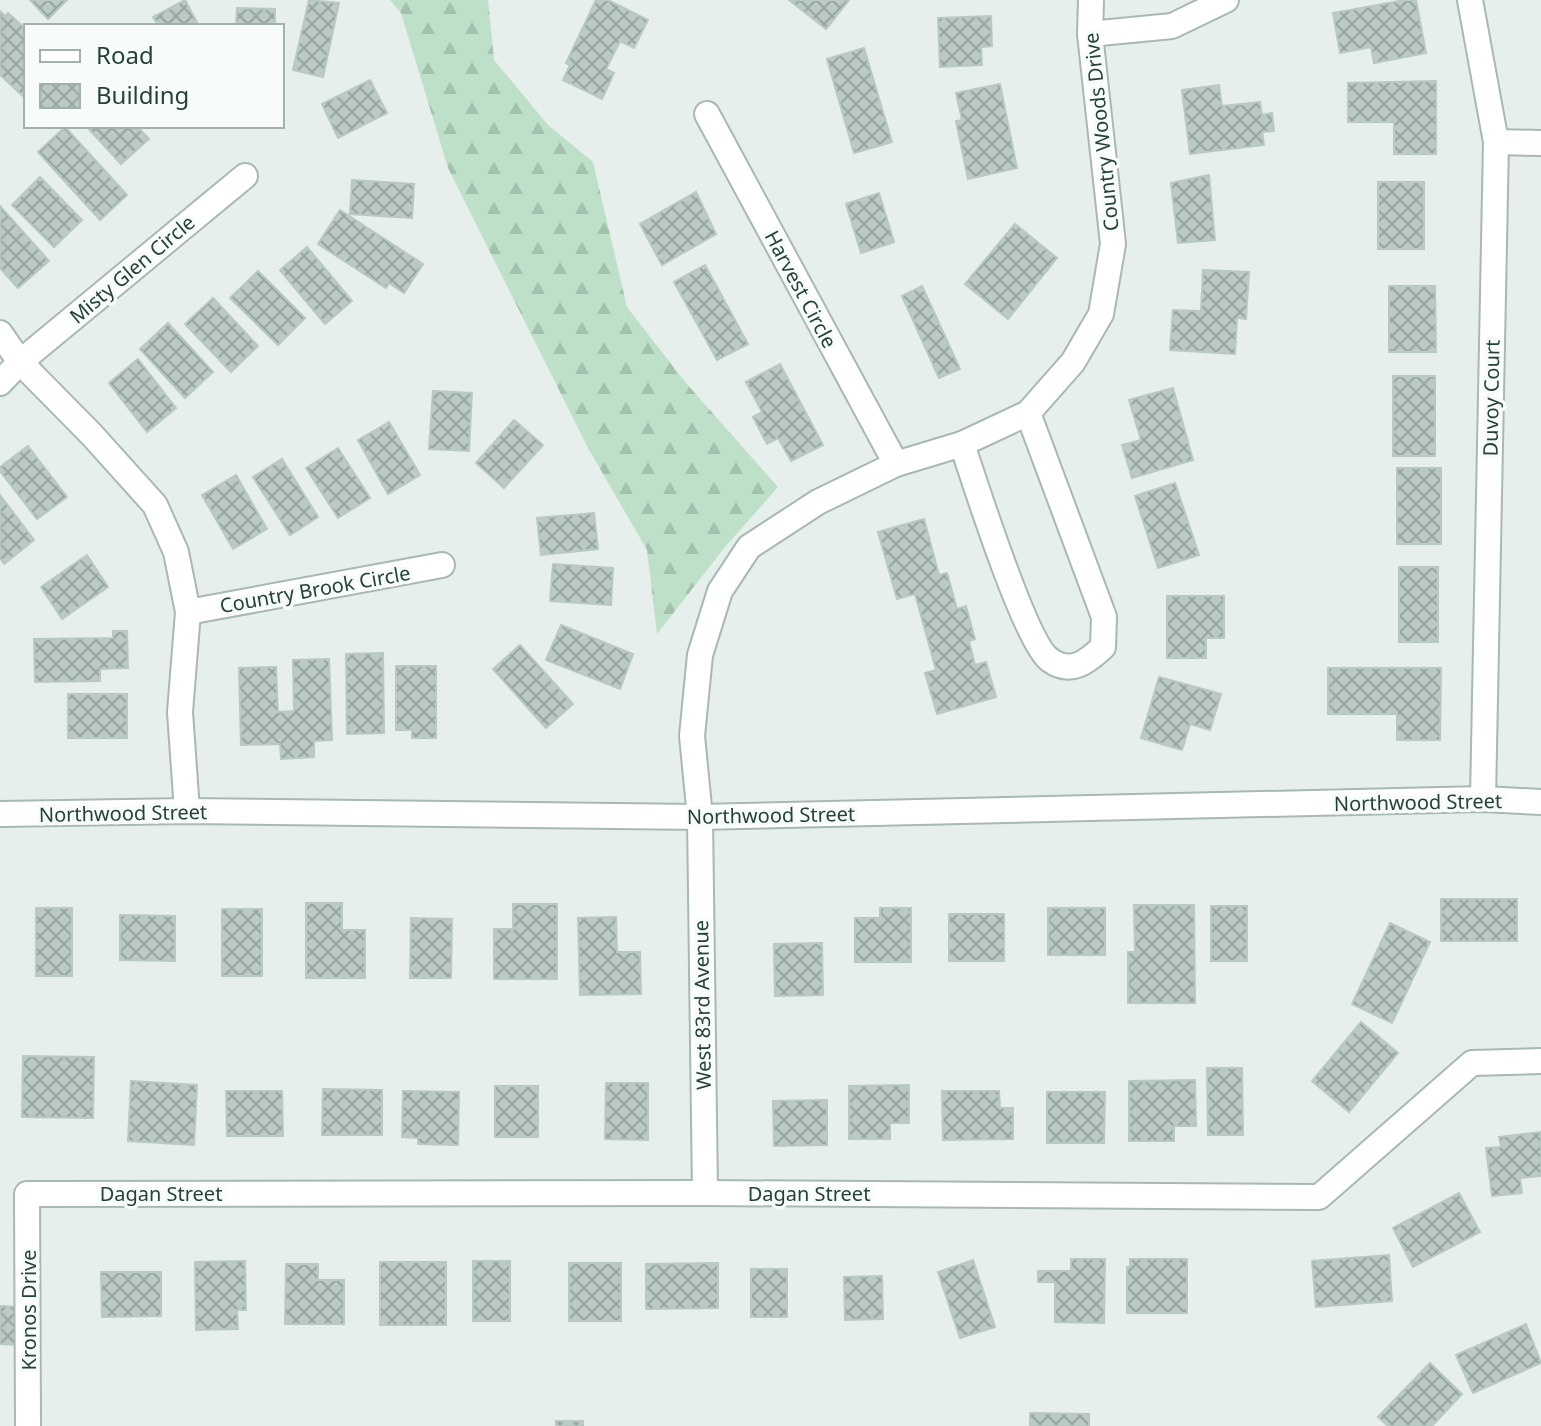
<svg xmlns="http://www.w3.org/2000/svg" width="1541" height="1426" font-family="'Noto Sans',sans-serif">
<style>
.forest{fill:url(#forest-firs)}
.building{fill:url(#building-cross-hatch);stroke:#b8c9c2;stroke-width:2}
.lines{fill:none;stroke-linecap:round;stroke-linejoin:round}
.minor-casing{stroke:#a8b8b2;stroke-width:28}
.minor{stroke:#fff;stroke-width:24}
.labels{text-anchor:middle;dominant-baseline:central;stroke-width:7;stroke-linejoin:round;paint-order:stroke}
.street-label{font-size:20px;fill:#24423a;stroke:#f7fbf9}
</style>
<defs>
<pattern id="forest-firs" width="22" height="20" patternUnits="userSpaceOnUse" patternTransform="scale(2)"><rect width="22" height="20" fill="#bfe0c8"/><path d="M5 1l3.5 6h-7zM16 11l3.5 6h-7z" fill="#a4c1ad"/></pattern>
<pattern id="building-cross-hatch" width="8" height="8" patternUnits="userSpaceOnUse" patternTransform="scale(2)"><rect width="8" height="8" fill="#bbcac4"/><path d="M0 0l8 8M0 8l8-8" fill="none" stroke="#98a6a0"/></pattern>
</defs>
<rect width="100%" height="100%" fill="#e6efeb"/>
<polygon class="forest" points="390,0 488,0 494,60 548,125 593,162 627,307 686,383 778,487 725,547 657,634 647,550 588,448 448,168 401,13"/>
<g class="building">
<polygon points="30,0 67,0 48,19"/>
<polygon points="185,0 199,26 159,26 153,17"/>
<polygon points="309,0 339,3 323,77 293,70"/>
<polygon points="596,0 608,0 648,20 634,48 620,41 606,69 614,73 602,99 563,80 570,65 566,63"/>
<polygon points="789,0 849,0 826,29"/>
<polygon points="1405,0 1416,0 1426,53 1374,63 1371,47 1340,53 1333,13"/>
<polygon points="237,8 275,9 275,26 236,26"/>
<polygon points="0,11 5,16 8,13 26,29 26,99 0,75"/>
<polygon points="991,16 992,46 981,47 982,65 940,67 938,18"/>
<polygon points="864,48 892,142 854,153 827,59"/>
<polygon points="370,80 387,113 338,138 322,104"/>
<polygon points="1436,81 1436,154 1394,154 1394,122 1348,122 1348,83"/>
<polygon points="1000,84 1017,168 968,179 956,121 962,120 956,93"/>
<polygon points="1219,85 1222,106 1260,102 1262,115 1272,113 1274,131 1262,132 1264,145 1190,154 1182,90"/>
<polygon points="86,126 137,126 149,139 121,164"/>
<polygon points="65,127 127,195 100,220 38,152"/>
<polygon points="1209,175 1215,240 1178,243 1171,183"/>
<polygon points="40,177 82,220 54,247 12,205"/>
<polygon points="352,180 414,184 412,218 350,214"/>
<rect x="1378" y="182" width="46" height="67"/>
<polygon points="696,192 716,234 662,265 640,224"/>
<polygon points="879,193 894,242 861,253 846,204"/>
<polygon points="0,206 49,261 18,288 0,268"/>
<polygon points="340,210 423,264 404,293 389,283 386,288 318,244"/>
<polygon points="1015,224 1057,258 1008,319 965,284"/>
<polygon points="307,247 352,301 325,324 280,270"/>
<polygon points="705,265 748,344 717,360 674,282"/>
<polygon points="1203,270 1249,272 1246,319 1237,318 1235,354 1170,350 1173,310 1201,311"/>
<polygon points="258,271 305,318 278,345 230,298"/>
<polygon points="922,286 960,369 939,378 902,296"/>
<polygon points="1389,286 1435,286 1436,352 1389,352"/>
<polygon points="213,298 258,346 231,372 185,324"/>
<polygon points="168,323 213,372 185,398 140,349"/>
<polygon points="138,359 176,408 147,432 109,383"/>
<polygon points="780,364 823,445 791,461 778,438 767,444 753,417 762,412 746,382"/>
<rect x="1393" y="376" width="42" height="80"/>
<polygon points="1173,388 1193,460 1132,478 1122,445 1141,440 1129,400"/>
<polygon points="433,391 472,393 469,451 429,449"/>
<polygon points="514,420 543,445 504,488 476,463"/>
<polygon points="389,422 420,475 388,494 358,440"/>
<polygon points="28,446 67,497 37,519 0,471 0,467"/>
<polygon points="338,448 370,498 338,518 306,468"/>
<polygon points="282,459 318,517 290,535 253,477"/>
<rect x="1397" y="468" width="44" height="76"/>
<polygon points="236,475 267,529 233,549 202,495"/>
<polygon points="1175,483 1199,555 1158,568 1135,496"/>
<polygon points="0,495 34,540 4,564 0,558"/>
<polygon points="594,513 598,549 541,555 537,518"/>
<polygon points="924,519 939,575 947,573 957,609 966,606 975,639 969,641 975,665 986,662 996,697 937,714 925,673 936,670 915,594 897,599 878,532"/>
<polygon points="87,555 108,587 62,619 41,587"/>
<polygon points="553,564 613,568 611,605 550,601"/>
<rect x="1399" y="567" width="39" height="75"/>
<polygon points="1167,596 1224,596 1224,638 1206,638 1206,658 1167,658"/>
<polygon points="561,625 633,654 620,689 546,660"/>
<polygon points="113,631 127,631 128,668 100,669 100,681 35,682 34,639 113,638"/>
<polygon points="520,645 573,704 546,728 493,669"/>
<polygon points="383,653 384,733 347,734 346,654"/>
<polygon points="329,659 332,740 314,741 314,757 281,759 280,744 241,745 239,668 276,667 278,712 294,711 293,660"/>
<polygon points="396,666 436,666 436,738 412,738 412,730 396,730"/>
<polygon points="1328,668 1441,668 1440,740 1397,740 1397,714 1328,714"/>
<polygon points="1159,677 1221,694 1210,730 1190,724 1182,750 1141,738"/>
<rect x="68" y="694" width="59" height="44"/>
<rect x="1441" y="899" width="76" height="42"/>
<polygon points="306,903 342,903 342,930 365,930 365,978 306,978"/>
<polygon points="513,904 557,904 557,979 494,979 494,929 513,929"/>
<polygon points="1134,905 1194,905 1195,1003 1128,1003 1128,952 1135,952"/>
<rect x="1211" y="906" width="36" height="55"/>
<rect x="36" y="908" width="36" height="68"/>
<polygon points="880,908 911,908 911,962 855,962 855,918 880,918"/>
<rect x="1048" y="908" width="57" height="47"/>
<rect x="222" y="909" width="40" height="67"/>
<rect x="949" y="914" width="55" height="47"/>
<polygon points="120,915 175,916 175,961 120,960"/>
<polygon points="616,917 617,952 640,952 641,994 580,995 578,918"/>
<polygon points="411,918 452,919 451,978 410,978"/>
<polygon points="1390,923 1430,942 1392,1023 1352,1004"/>
<polygon points="822,943 823,995 775,996 774,944"/>
<polygon points="1361,1022 1398,1053 1349,1112 1312,1081"/>
<polygon points="23,1056 94,1057 93,1118 22,1117"/>
<polygon points="1207,1068 1242,1068 1243,1135 1208,1135"/>
<polygon points="1195,1080 1196,1126 1174,1126 1174,1141 1129,1141 1129,1081"/>
<polygon points="131,1081 197,1085 194,1145 128,1141"/>
<polygon points="606,1083 648,1083 648,1140 605,1139"/>
<polygon points="909,1085 909,1123 890,1123 890,1139 849,1139 849,1086"/>
<rect x="495" y="1086" width="43" height="51"/>
<polygon points="323,1089 382,1090 382,1135 322,1135"/>
<polygon points="226,1091 282,1091 283,1136 227,1136"/>
<polygon points="403,1091 459,1092 458,1145 418,1144 418,1138 402,1137"/>
<polygon points="942,1091 999,1091 1000,1108 1013,1108 1013,1139 943,1140"/>
<polygon points="1047,1092 1105,1092 1104,1143 1047,1143"/>
<polygon points="827,1100 827,1145 774,1146 773,1101"/>
<polygon points="1541,1132 1541,1176 1520,1178 1522,1193 1492,1196 1486,1148 1501,1147 1499,1137"/>
<polygon points="1459,1193 1480,1232 1413,1267 1393,1228"/>
<polygon points="1389,1255 1392,1301 1316,1307 1312,1261"/>
<polygon points="1071,1259 1105,1259 1104,1323 1055,1322 1055,1282 1038,1282 1038,1271 1071,1271"/>
<polygon points="1130,1259 1187,1259 1187,1313 1127,1313 1127,1267 1130,1267"/>
<polygon points="973,1260 995,1327 960,1338 938,1272"/>
<polygon points="245,1261 246,1310 237,1310 238,1329 196,1330 195,1262"/>
<rect x="473" y="1261" width="37" height="60"/>
<rect x="380" y="1262" width="66" height="63"/>
<rect x="569" y="1263" width="52" height="58"/>
<polygon points="718,1263 718,1308 646,1309 646,1264"/>
<polygon points="286,1264 318,1264 318,1280 344,1280 344,1324 285,1324"/>
<rect x="751" y="1269" width="36" height="48"/>
<polygon points="101,1272 161,1272 161,1316 102,1317"/>
<polygon points="882,1276 883,1319 845,1320 844,1277"/>
<polygon points="0,1306 20,1307 18,1345 0,1344"/>
<polygon points="1526,1324 1541,1363 1473,1393 1456,1355"/>
<polygon points="1430,1363 1462,1394 1432,1426 1388,1426 1378,1417"/>
<polygon points="1030,1413 1089,1414 1089,1426 1030,1426"/>
<rect x="556" y="1421" width="27" height="5"/>
</g>
<g class="lines">
<g class="minor-casing">
<g id="minor">
<polyline points="1470,0 1496,142 1483,799"/>
<polyline points="1090,34 1172,26 1226,0"/>
<polyline points="707,114 896,464"/>
<polyline points="1496,142 1541,143"/>
<polyline points="0,333 20,362 92,435 155,505 176,552 188,612 180,712 187,811"/>
<polyline points="0,383 20,362 245,176"/>
<path d="M 962,444 C 974,480 1026,644 1050,660 C 1071,675 1087,662 1103,647 L 1104,617 L 1028,413"/>
<polyline points="188,612 442,565"/>
<polyline points="0,814 187,811 700,817 1483,799 1541,802"/>
<polyline points="705,1193 700,817 692,736 700,655 720,591 749,547 818,502 896,464 962,444 1028,413 1073,362 1101,314 1113,244 1090,34 1091,0"/>
<polyline points="28,1426 27,1194 705,1193 1319,1197 1472,1063 1541,1061"/>
</g>
</g>
<use href="#minor" class="minor"/>
</g>
<g class="labels">
<g class="street-label">
<text transform="translate(1101 132) rotate(-96)">Country Woods Drive</text>
<text transform="translate(132 269) rotate(-40)">Misty Glen Circle</text>
<text transform="translate(801 289) rotate(62)">Harvest Circle</text>
<text transform="translate(1491 398) rotate(-89)">Duvoy Court</text>
<text transform="translate(315 589) rotate(-10)">Country Brook Circle</text>
<text transform="translate(1418 802) rotate(-1)">Northwood Street</text>
<text transform="translate(123 813) rotate(-1)">Northwood Street</text>
<text transform="translate(771 815) rotate(-1)">Northwood Street</text>
<text transform="translate(702 1005) rotate(-91)">West 83rd Avenue</text>
<text x="161" y="1193">Dagan Street</text>
<text x="809" y="1193">Dagan Street</text>
<text transform="translate(28 1310) rotate(-90)">Kronos Drive</text>
</g>
</g>
<rect x="24" y="24" width="260" height="104" fill="#f7fbf9" stroke="#a3b1ad" stroke-width="2"/>
<rect x="40" y="50" width="40" height="12" fill="#ffffff" stroke="#a3b1ad" stroke-width="2"/>
<text x="96" y="64" font-size="24" fill="#24423a">Road</text>
<rect x="40" y="84" width="40" height="24" fill="url(#building-cross-hatch)" stroke="#a3b1ad" stroke-width="2"/>
<text x="96" y="104" font-size="24" fill="#24423a">Building</text>
</svg>
